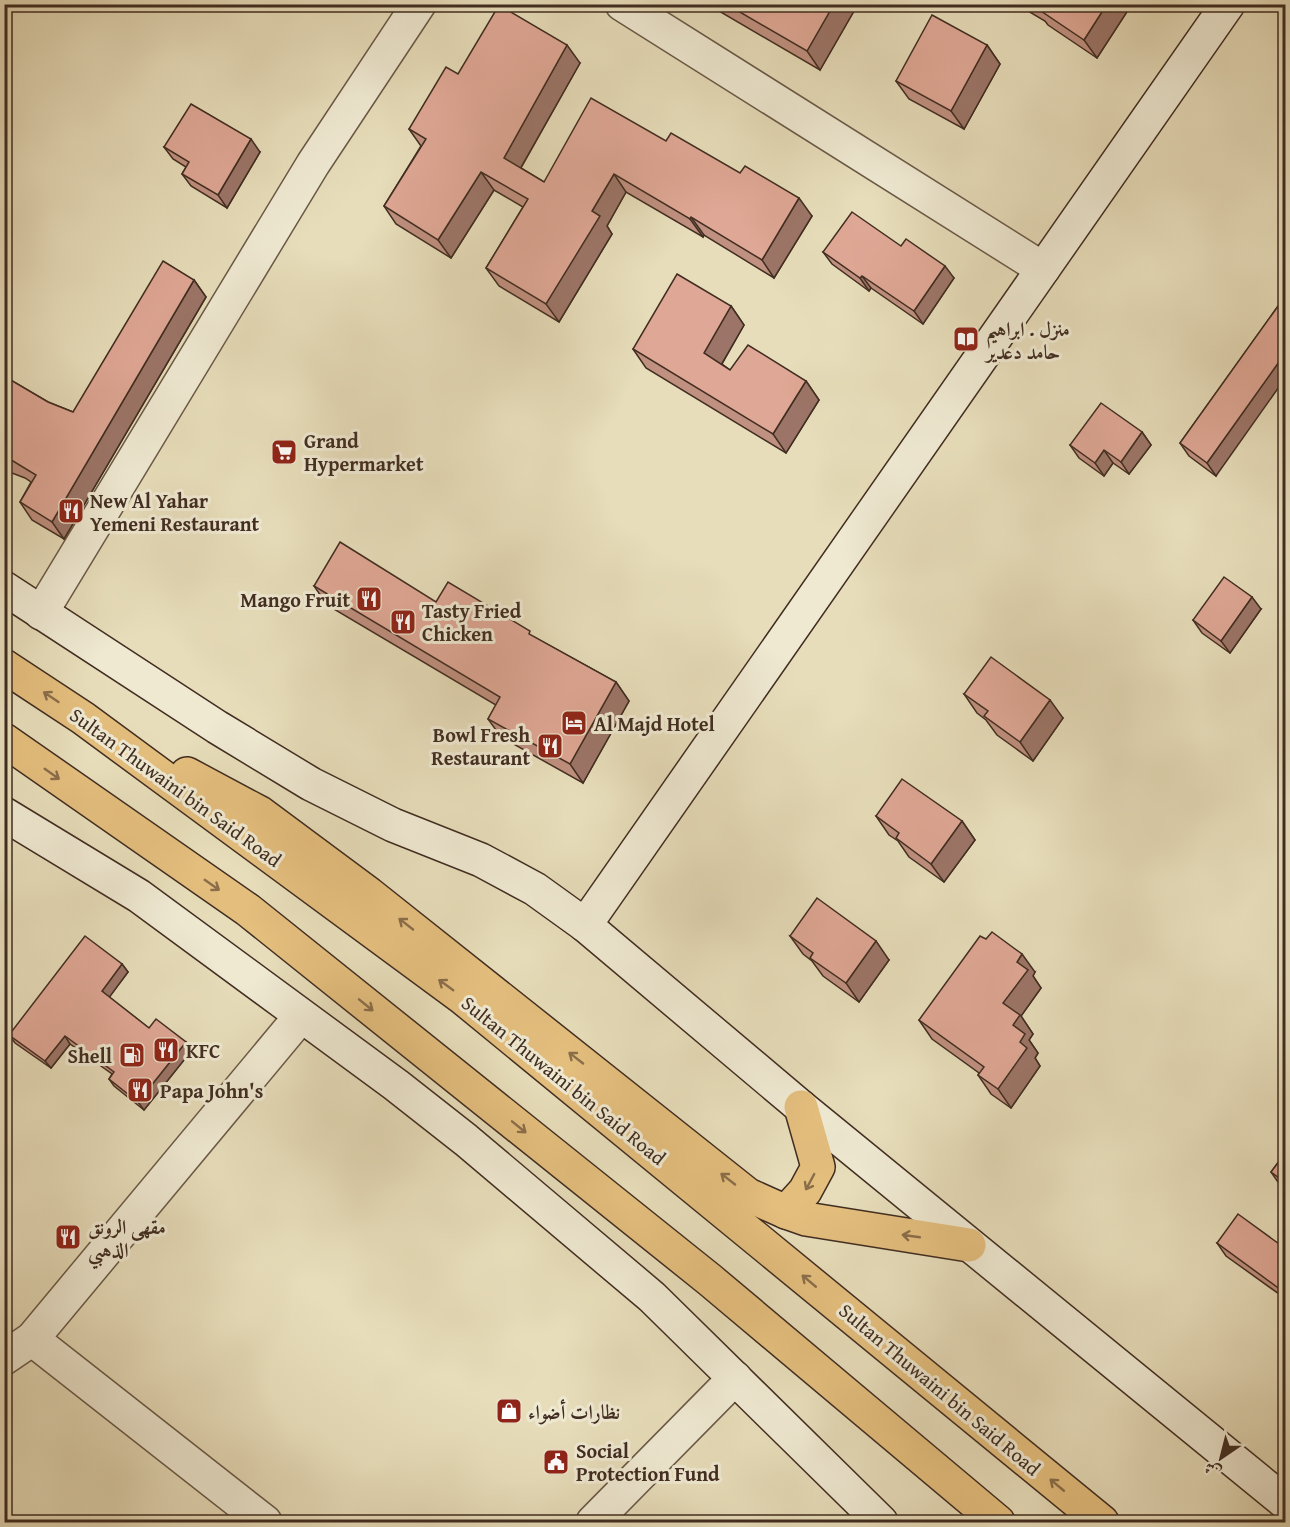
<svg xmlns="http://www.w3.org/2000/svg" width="1290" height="1527" font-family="'Gentium Book Plus',Amiri,serif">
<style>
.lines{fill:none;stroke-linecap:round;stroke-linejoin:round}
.street-casing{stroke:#6a5947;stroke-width:36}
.secondary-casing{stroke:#412d21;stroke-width:36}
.highway-casing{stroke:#412d21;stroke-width:36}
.street{stroke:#efe9d2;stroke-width:33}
.secondary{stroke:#efe9d2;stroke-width:33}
.highway{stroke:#e4be7d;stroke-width:33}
.wall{fill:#c09080;stroke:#412d21;stroke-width:1.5}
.shaded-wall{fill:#9c7568;stroke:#412d21;stroke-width:1.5}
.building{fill:#dfa795;stroke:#412d21;stroke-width:1.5}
.oneway{stroke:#8a6e4a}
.labels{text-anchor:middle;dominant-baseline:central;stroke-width:6;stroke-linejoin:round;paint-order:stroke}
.poi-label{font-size:20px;font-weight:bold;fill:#412d21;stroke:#efe9d2;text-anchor:start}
.street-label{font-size:20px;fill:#412d21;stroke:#efe9d2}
</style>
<rect width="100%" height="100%" fill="#e7ddba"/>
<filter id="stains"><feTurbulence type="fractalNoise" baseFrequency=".00333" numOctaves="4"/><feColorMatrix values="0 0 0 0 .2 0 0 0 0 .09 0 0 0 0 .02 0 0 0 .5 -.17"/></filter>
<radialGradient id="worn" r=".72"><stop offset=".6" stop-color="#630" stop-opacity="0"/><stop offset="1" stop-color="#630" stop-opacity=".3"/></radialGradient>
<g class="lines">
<g class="street-casing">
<g id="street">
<polyline points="622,4 1043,269"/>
<polyline points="41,613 313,164 419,4"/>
<polyline points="32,1339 265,1522"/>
<polyline points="4,1358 32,1339 301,1016"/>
<polyline points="593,1522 735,1378"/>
</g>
</g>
<g class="secondary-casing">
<g id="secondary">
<polyline points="4,588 217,727 311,784 393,825 481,860 535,889 585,925 801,1107 1286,1503"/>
<polyline points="4,814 139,896 396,1085 466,1140 652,1297 881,1522"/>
<polyline points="585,925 1228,4"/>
</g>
</g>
<g class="highway-casing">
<g id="highway">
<polyline points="4,666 83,718 463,998 1102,1522"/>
<polyline points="4,740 248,910 710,1280 998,1522"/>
<polyline points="187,774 260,813 369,894 748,1195 786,1212 806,1219 969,1245"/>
<polyline points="786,1212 805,1191 818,1167 801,1107"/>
</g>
</g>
<use href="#street" class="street"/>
<use href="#secondary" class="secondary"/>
<use href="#highway" class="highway"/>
</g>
<g class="wall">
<polygon points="707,4 858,4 820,70"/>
<polygon points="1016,4 1132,4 1097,58 1048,25 1045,21"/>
<polygon points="987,45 1000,64 964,129 909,99 896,81"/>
<polygon points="580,63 521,168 544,182 666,141 812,216 774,278 704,235 703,237 626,192 607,226 612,234 559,322 499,286 486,268 523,207 494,190 451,258 396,224 384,206 421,146 409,129 458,74"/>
<polygon points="164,147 260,152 227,208 191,186 182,174 186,167 173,159"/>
<polygon points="901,246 954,278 923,324 871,288 869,291 832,264 823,252"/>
<polygon points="194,280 206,297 64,539 32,520 20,502 31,482 25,478 4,470 4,376 48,402 73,412"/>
<polygon points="1286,295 1216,476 1189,456 1180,443"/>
<polygon points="731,306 744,325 722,364 730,370 806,381 819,400 786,453 646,368 633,349"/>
<polygon points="1142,432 1151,445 1129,474 1113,463 1104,476 1079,458 1070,445"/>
<polygon points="314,586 436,602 534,637 616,682 629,701 583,783 501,737 488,719 496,705 327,605"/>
<polygon points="1261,609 1230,653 1202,633 1193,620"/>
<polygon points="964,694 1063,718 1033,761 997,735 986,720 977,713"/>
<polygon points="876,816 962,821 975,840 944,882 909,857 898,841 889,835"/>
<polygon points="790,936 889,960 859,1002 823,976 812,961 803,954"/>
<polygon points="122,964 128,972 109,997 149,1028 186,1042 192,1050 144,1110 114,1086 109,1079 112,1074 70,1044 51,1068 15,1043 9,1035"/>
<polygon points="1035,972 1033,976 1041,988 1021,1016 1033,1034 1029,1040 1038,1053 1035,1058 1040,1066 1011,1108 991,1094 978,1075 979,1073 932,1039 919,1020"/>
<polygon points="1286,1152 1286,1189 1280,1185 1271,1172"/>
<polygon points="1217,1243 1286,1249 1286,1299 1226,1256"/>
</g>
<g class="shaded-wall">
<polygon points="834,4 858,4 820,70 807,51"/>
<polygon points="1107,4 1132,4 1097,58 1084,40"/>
<polygon points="567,45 580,63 516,176 504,158"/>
<polygon points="987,45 1000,64 964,129 951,111"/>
<polygon points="251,139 260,152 227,208 218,195"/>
<polygon points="481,172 494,190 451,258 438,240"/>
<polygon points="614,174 626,192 607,226 612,234 559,322 546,304 592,211"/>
<polygon points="799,198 812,216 774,278 762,260"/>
<polygon points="691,217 704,235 703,237 690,219"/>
<polygon points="945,266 954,278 923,324 914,311"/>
<polygon points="862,276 871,288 869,291 860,278"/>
<polygon points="194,280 206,297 64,539 52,522"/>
<polygon points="731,306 744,325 717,372 704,353"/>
<polygon points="1286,352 1286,377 1216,476 1207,463"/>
<polygon points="806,381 819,400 786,453 773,434"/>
<polygon points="1142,432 1151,445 1129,474 1121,462"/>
<polygon points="1104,450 1113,463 1104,476 1095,463"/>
<polygon points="1252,597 1261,609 1230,653 1221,641"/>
<polygon points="616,682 629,701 583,783 570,764"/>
<polygon points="1050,700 1063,718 1033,761 1020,742"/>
<polygon points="962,821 975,840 944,882 931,864"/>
<polygon points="876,941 889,960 859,1002 846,983"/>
<polygon points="1022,954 1035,972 1033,976 1041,988 1021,1016 1033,1034 1029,1040 1038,1053 1035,1058 1040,1066 1011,1108 998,1089 1020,1042 1003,1003 1017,962"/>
<polygon points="122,964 128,972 108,999 102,991"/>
<polygon points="65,1036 70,1044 51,1068 45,1061"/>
<polygon points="186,1042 192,1050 144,1110 138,1102"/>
<polygon points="1286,1283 1286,1297 1281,1290"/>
</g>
<g class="building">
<polygon points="726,4 834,4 807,51"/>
<polygon points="1035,4 1107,4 1084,40 1035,7 1036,5"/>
<polygon points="499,5 567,45 504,158 544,182 591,98 666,141 671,133 740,173 745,166 799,198 762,260 691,217 690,219 614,174 592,211 600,216 546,304 486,268 528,199 481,172 438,240 384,206 426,139 409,129 446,67 458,74"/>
<polygon points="932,15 987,45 951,111 896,81"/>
<polygon points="191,104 251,139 218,195 182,174 189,162 164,147"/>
<polygon points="852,212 901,246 906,239 945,266 914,311 862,276 860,278 823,252"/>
<polygon points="163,261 194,280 52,522 20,502 36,475 13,461 4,458 4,376 48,402 73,412"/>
<polygon points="677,274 731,306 704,353 730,370 748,345 806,381 773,434 633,349"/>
<polygon points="1286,295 1286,352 1207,463 1180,443"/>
<polygon points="1101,403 1142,432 1121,462 1104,450 1095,463 1070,445"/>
<polygon points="340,542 436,602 448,582 530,631 529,634 616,682 570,764 488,719 500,697 314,586"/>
<polygon points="1224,577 1252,597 1221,641 1193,620"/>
<polygon points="991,657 1050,700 1020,742 984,716 988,711 964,694"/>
<polygon points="902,779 962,821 931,864 896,838 899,833 876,816"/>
<polygon points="817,898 876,941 846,983 810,958 813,953 790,936"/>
<polygon points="992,932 1022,954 1017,962 1028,970 1003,1003 1020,1015 1013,1025 1025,1034 1020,1042 1027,1048 998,1089 978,1075 984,1067 919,1020 980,936 986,939"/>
<polygon points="85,936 122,964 102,991 149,1028 156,1019 186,1042 138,1102 109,1079 114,1072 65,1036 45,1061 9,1035"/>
<polygon points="1286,1152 1286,1183 1271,1172"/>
<polygon points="1238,1214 1286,1249 1286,1283 1281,1290 1217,1243"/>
</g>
<defs><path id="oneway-shaft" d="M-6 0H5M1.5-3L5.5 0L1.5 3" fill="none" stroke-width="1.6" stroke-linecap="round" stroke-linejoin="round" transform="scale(1.5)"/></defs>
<g class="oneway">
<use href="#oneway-shaft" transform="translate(51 697) rotate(-146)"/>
<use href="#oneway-shaft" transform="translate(52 774) rotate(35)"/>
<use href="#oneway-shaft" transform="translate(212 885) rotate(35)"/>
<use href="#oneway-shaft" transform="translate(406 924) rotate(-142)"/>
<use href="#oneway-shaft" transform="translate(446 985) rotate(-144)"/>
<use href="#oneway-shaft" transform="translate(366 1005) rotate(39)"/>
<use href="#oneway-shaft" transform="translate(576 1058) rotate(-142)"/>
<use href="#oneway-shaft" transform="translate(519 1127) rotate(39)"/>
<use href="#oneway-shaft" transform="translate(728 1179) rotate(-142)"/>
<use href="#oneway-shaft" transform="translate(810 1182) rotate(118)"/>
<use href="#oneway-shaft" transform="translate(911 1236) rotate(-172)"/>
<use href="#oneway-shaft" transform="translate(809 1281) rotate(-140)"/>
<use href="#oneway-shaft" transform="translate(1057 1485) rotate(-140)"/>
</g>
<defs>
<g id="library-square" transform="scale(1.35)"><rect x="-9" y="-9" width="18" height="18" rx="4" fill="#8f2418" stroke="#efe9d2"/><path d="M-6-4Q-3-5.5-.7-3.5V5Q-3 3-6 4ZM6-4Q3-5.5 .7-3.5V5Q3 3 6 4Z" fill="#fff"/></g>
<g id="supermarket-square" transform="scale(1.35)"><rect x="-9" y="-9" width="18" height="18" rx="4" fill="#8f2418" stroke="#efe9d2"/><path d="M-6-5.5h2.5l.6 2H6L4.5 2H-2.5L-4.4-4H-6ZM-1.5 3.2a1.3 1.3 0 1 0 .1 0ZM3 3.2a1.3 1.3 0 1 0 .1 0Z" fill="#fff"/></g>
<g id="restaurant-square" transform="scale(1.35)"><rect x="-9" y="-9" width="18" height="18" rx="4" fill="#8f2418" stroke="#efe9d2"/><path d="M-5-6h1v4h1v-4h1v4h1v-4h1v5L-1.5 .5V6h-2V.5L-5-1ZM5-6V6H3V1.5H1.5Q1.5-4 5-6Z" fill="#fff"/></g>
<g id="hotel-square" transform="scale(1.35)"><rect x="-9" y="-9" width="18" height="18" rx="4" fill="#8f2418" stroke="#efe9d2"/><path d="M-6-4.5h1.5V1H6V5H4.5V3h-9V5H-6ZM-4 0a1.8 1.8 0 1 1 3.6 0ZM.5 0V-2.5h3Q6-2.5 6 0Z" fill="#fff"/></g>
<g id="fuel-square" transform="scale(1.35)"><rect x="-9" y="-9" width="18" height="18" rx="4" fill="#8f2418" stroke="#efe9d2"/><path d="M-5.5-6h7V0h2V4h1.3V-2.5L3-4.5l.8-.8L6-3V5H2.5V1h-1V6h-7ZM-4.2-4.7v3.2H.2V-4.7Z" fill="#fff"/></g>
<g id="shop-square" transform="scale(1.35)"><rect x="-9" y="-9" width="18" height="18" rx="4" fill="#8f2418" stroke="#efe9d2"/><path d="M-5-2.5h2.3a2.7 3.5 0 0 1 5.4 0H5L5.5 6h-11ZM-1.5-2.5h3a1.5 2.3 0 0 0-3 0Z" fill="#fff"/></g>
<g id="civic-square" transform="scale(1.35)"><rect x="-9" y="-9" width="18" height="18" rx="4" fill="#8f2418" stroke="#efe9d2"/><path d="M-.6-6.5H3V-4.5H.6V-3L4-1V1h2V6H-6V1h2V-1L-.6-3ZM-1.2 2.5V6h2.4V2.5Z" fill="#fff"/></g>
</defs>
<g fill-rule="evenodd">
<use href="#library-square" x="966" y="339"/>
<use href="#supermarket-square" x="284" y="452"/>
<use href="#restaurant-square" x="71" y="511"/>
<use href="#restaurant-square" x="369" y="599"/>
<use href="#restaurant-square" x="403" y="622"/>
<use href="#hotel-square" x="574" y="723"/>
<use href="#restaurant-square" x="550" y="746"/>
<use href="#restaurant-square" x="166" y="1050"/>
<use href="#fuel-square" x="132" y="1055"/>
<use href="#restaurant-square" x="140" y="1090"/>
<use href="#restaurant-square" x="68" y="1237"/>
<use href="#shop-square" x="509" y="1411"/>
<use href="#civic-square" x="556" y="1462"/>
</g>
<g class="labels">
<g class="poi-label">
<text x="986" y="328">منزل . ابراهيم<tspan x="986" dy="23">حامد دعدير</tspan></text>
<text x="304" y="440">Grand<tspan x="304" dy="23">Hypermarket</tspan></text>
<text x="90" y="500">New Al Yahar<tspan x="90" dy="23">Yemeni Restaurant</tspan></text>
<text x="350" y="599" text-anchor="end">Mango Fruit</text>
<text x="422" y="610">Tasty Fried<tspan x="422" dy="23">Chicken</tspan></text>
<text x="594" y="723">Al Majd Hotel</text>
<text x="530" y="734" text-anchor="end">Bowl Fresh<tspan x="530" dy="23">Restaurant</tspan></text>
<text x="186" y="1050">KFC</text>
<text x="112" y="1055" text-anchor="end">Shell</text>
<text x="160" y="1090">Papa John's</text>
<text x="88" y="1226">مقهى الرونق<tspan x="88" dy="23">الذهبي</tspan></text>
<text x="528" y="1411">نظارات أضواء</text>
<text x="576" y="1450">Social<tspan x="576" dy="23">Protection Fund</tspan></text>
</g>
<g class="street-label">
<text transform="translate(176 787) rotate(36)">Sultan Thuwaini bin Said Road</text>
<text transform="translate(564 1080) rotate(39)">Sultan Thuwaini bin Said Road</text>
<text transform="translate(940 1389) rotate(40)">Sultan Thuwaini bin Said Road</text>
</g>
</g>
<rect width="1290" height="1527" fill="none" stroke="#e7ddba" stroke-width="24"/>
<rect x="6" y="6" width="1278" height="1515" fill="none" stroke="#412d21" stroke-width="3"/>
<rect x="12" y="12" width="1266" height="1503" fill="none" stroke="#412d21" stroke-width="1.5"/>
<g transform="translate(1221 1458) rotate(215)" stroke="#efe9d2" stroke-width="4.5" paint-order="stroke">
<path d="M0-4.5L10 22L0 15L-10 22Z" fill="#412d21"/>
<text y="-9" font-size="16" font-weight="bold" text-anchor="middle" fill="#412d21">ش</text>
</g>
<rect width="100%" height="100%" filter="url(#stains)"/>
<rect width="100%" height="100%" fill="url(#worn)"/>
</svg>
